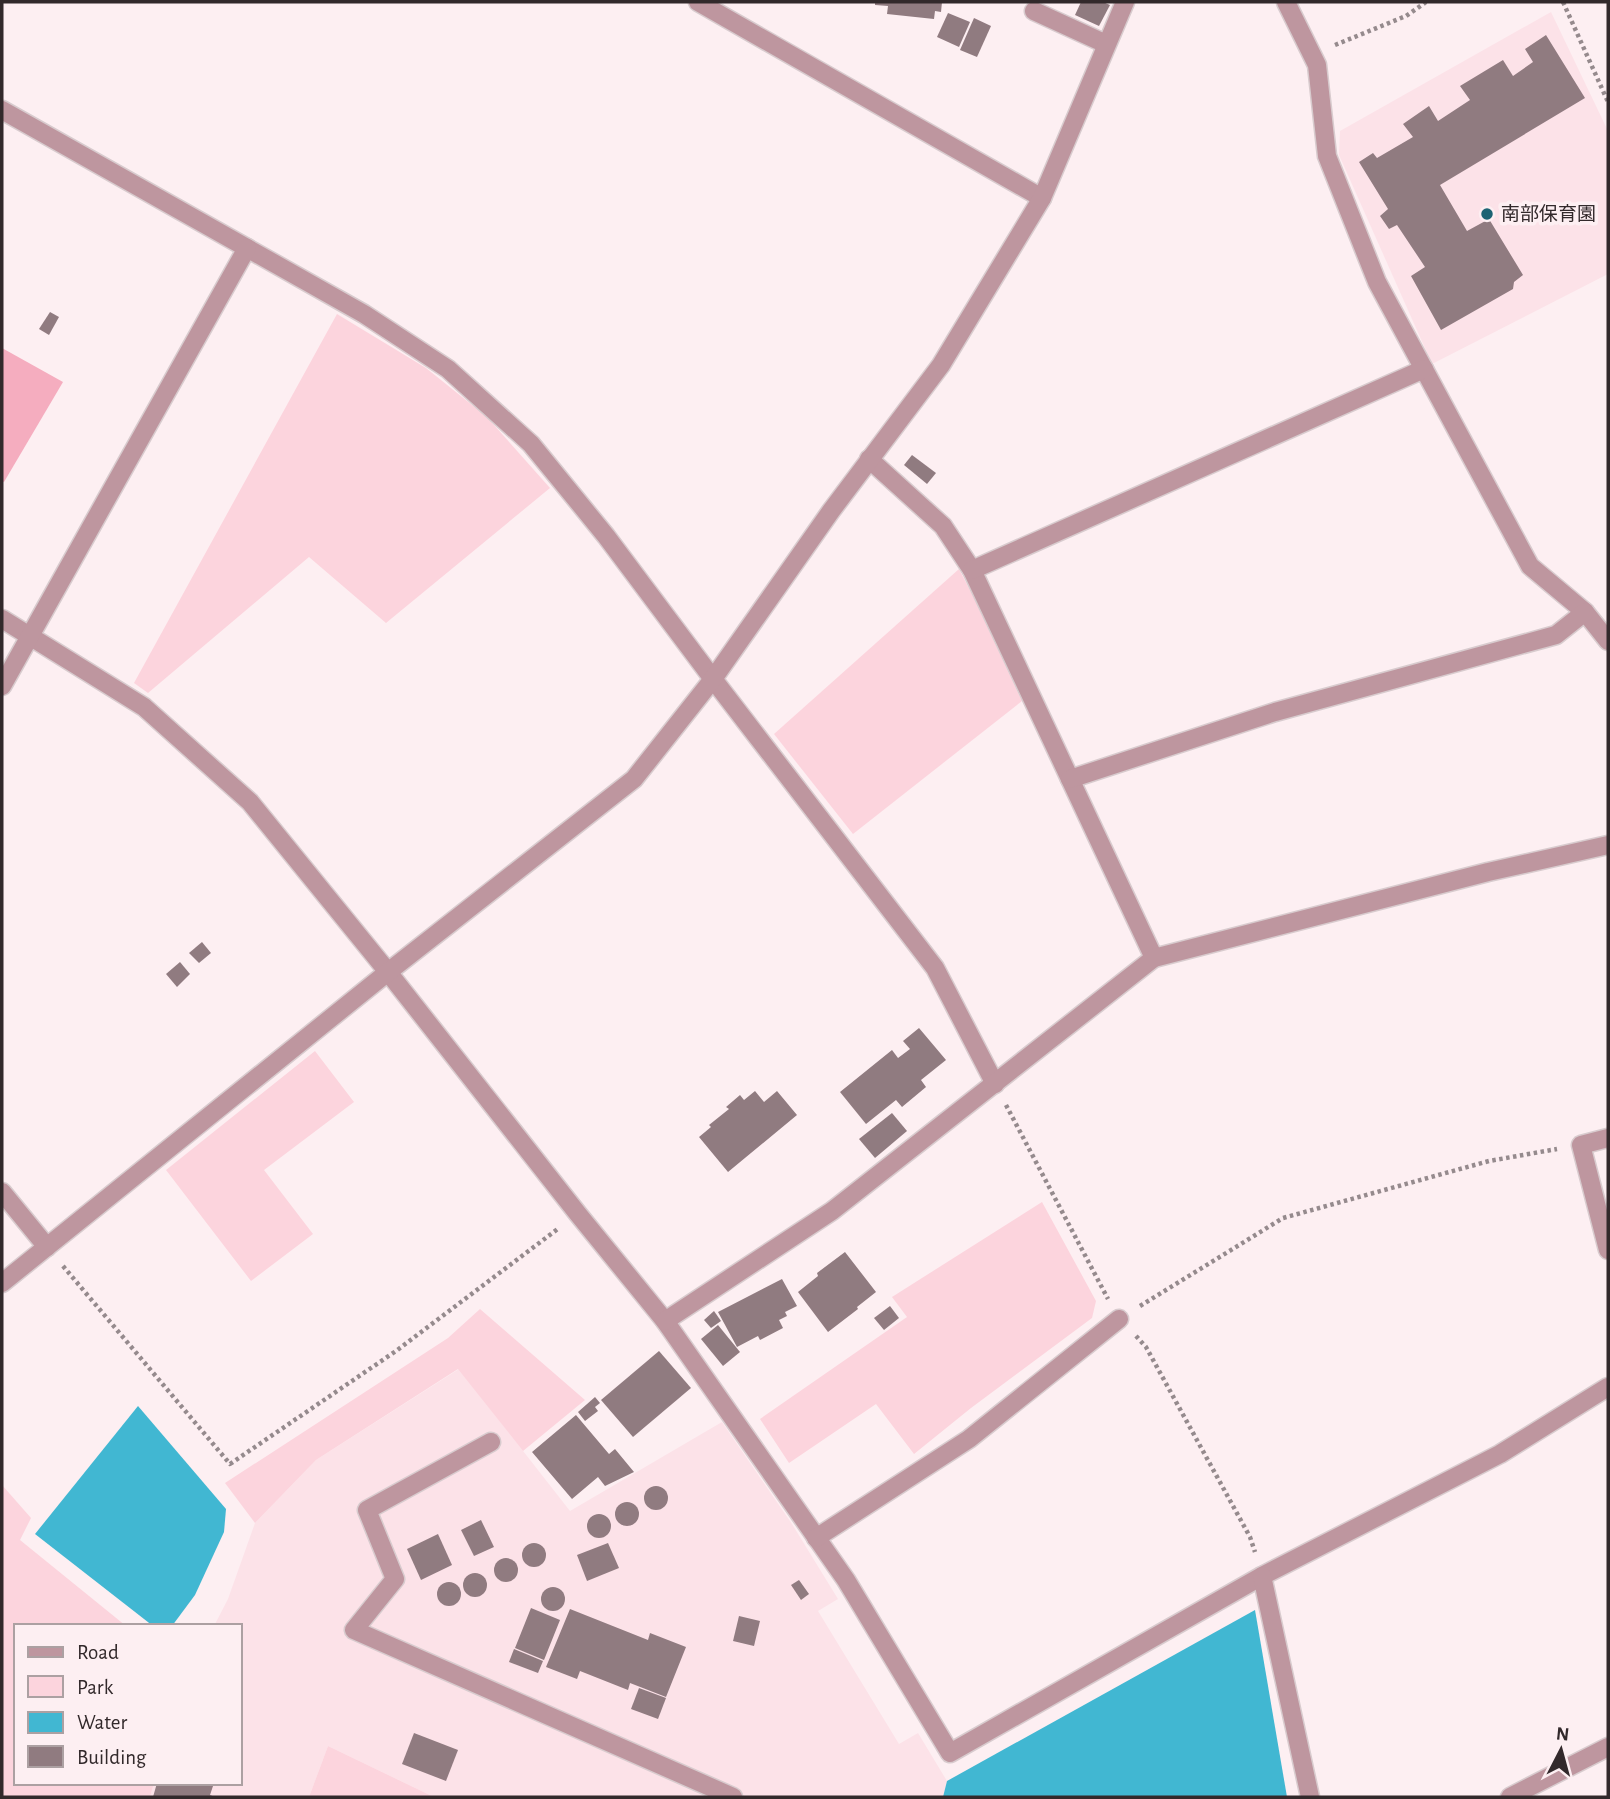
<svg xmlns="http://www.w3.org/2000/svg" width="1610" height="1799" font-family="'Alegreya Sans','Noto Sans JP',sans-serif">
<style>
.built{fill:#fce2e8}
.green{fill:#fcd4dd}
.forest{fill:#f5adbf}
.water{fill:#41b7d2}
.building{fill:#907b80}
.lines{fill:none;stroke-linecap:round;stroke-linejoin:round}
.minor-casing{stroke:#d8cbce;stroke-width:21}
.path{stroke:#958a8d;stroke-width:4.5;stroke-dasharray:3.5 3.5;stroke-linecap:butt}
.minor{stroke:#be969f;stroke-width:18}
.poi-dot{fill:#1c6373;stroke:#fdeff2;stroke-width:2.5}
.labels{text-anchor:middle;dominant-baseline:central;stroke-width:7;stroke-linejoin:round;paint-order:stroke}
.poi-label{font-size:19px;fill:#32292b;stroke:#fdeff2;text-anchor:start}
</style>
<rect width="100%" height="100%" fill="#fdeff2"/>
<g class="built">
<polygon points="1551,12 1608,131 1608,274 1432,364 1339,155 1340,131"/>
<polygon points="459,1369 570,1511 722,1422 792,1524 838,1599 818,1611 899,1744 918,1733 947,1781 943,1797 434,1797 328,1746 309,1797 150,1797 154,1783 240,1783 240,1626 214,1626 228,1599 255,1523 316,1460"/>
</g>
<g class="green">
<polygon points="337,314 426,368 487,417 550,488 386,623 309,557 148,693 134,683"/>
<polygon points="959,569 972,594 1022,701 853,834 774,734"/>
<polygon points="315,1051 354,1102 264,1170 313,1234 251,1281 166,1170"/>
<polygon points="1042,1202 1096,1301 1092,1318 971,1408 914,1454 876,1404 789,1463 760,1419 907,1317 892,1297"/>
<polygon points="480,1309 585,1400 523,1451 458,1369 316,1460 255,1523 225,1483 448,1338"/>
<polygon points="2,1485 31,1518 20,1540 126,1626 16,1626 16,1783 154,1783 150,1797 2,1797"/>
<polygon points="328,1746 434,1797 309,1797"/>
</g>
<polygon class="forest" points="2,348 63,382 4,482 2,481"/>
<g class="water">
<polygon points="138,1406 226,1509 224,1532 195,1595 172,1626 153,1626 35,1534"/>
<polygon points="1255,1610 1287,1797 943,1797 947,1781"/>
</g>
<g class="building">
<polygon points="875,2 942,2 941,12 935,11 934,19 887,14 888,6 875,5"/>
<polygon points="1081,2 1103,2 1110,5 1099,26 1075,15"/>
<polygon points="948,13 970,22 959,47 937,37"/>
<polygon points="974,18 991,26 977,57 960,50"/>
<polygon points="1546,35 1585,98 1440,185 1467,231 1489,219 1523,275 1514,282 1513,289 1441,330 1411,276 1425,267 1397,225 1389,229 1380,216 1388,209 1359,162 1373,153 1377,158 1413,137 1403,124 1429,106 1438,121 1470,100 1460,86 1503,60 1513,76 1533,62 1525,49"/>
<polygon points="50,312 59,317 49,335 39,329"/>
<polygon points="912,455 936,473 927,484 904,465"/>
<polygon points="202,942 211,953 199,963 189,953"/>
<polygon points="180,962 190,974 177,987 166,974"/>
<polygon points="919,1028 946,1060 921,1080 926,1087 902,1107 896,1100 866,1124 840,1092 892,1050 898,1058 910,1049 903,1041"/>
<polygon points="755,1091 764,1102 777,1091 797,1115 728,1172 699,1137 711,1127 709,1125 729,1109 726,1107 740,1095 744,1100"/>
<polygon points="892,1113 907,1131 875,1158 859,1139"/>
<polygon points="845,1252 876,1292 857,1307 858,1309 828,1332 798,1292 818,1276 817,1273"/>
<polygon points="782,1279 797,1306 785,1312 787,1316 779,1320 783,1328 760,1340 758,1336 737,1347 718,1312"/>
<polygon points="890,1306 899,1318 884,1330 874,1318"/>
<polygon points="714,1311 721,1321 711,1328 704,1320"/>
<polygon points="718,1325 740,1352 723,1366 701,1339"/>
<polygon points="659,1351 691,1388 633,1437 601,1400"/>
<polygon points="595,1397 600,1403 595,1407 598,1411 585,1421 578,1412"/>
<polygon points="576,1415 609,1454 615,1449 634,1472 605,1486 598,1477 572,1499 532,1452"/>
<circle cx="656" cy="1498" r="12"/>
<circle cx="627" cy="1514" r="12"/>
<circle cx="599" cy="1526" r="12"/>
<polygon points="481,1520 494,1547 474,1556 461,1530"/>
<polygon points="438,1534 452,1565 421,1580 407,1549"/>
<circle cx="534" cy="1555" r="12"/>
<polygon points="608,1543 619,1568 587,1581 577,1555"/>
<circle cx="506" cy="1570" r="12"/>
<circle cx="475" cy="1585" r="12"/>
<polygon points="799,1580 809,1594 801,1600 791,1585"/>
<circle cx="449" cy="1594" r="12"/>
<circle cx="553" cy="1599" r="12"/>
<polygon points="531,1608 560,1620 544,1660 515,1648"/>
<polygon points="570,1609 648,1640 650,1633 686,1647 666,1697 630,1683 628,1690 580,1671 577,1679 546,1667"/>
<polygon points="739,1616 760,1621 754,1646 733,1641"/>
<polygon points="514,1649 543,1661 538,1673 509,1662"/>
<polygon points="639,1688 666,1698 658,1719 631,1709"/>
<polygon points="414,1733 458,1750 446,1781 402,1764"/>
<polygon points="157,1783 214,1783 210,1795 215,1797 153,1797"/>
</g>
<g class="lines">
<g class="minor-casing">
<g id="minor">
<polyline points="698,2 1042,198"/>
<polyline points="1286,2 1317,65 1327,156 1377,282 1530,566 1585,612 1608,641"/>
<polyline points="1034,11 1106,44"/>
<polyline points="2,110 364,314 448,369 531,444 606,536 713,679 935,968 995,1084"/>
<polyline points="869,459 943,526 972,570 1154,958"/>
<polyline points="972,570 1424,369"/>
<polyline points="2,619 144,707 250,802 388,972 578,1214 665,1321 846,1580 950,1753 1262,1576 1500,1454 1608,1387"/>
<polyline points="2,686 247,248"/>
<polyline points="1070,779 1275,712 1556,635 1585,612"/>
<polyline points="1608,1138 1581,1145 1608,1250"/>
<polyline points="2,1192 47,1247"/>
<polyline points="2,1283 388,972 634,779 713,679 831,511 941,365 1042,198 1125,2"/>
<polyline points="665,1321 832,1211 1154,958 1488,872 1608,845"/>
<polyline points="491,1442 367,1510 395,1579 354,1630 733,1797"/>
<polyline points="816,1538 969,1439 1119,1319"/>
<polyline points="1262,1576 1310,1797"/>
<polyline points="1510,1797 1608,1747"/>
</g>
</g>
<g class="path">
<polyline points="1563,2 1608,102"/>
<polyline points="1335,45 1406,16 1426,2"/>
<polyline points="1006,1105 1108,1299"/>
<polyline points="63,1266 230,1464 396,1351 559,1228"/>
<polyline points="1140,1306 1283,1218 1489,1161 1557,1149"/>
<polyline points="1136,1336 1146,1347 1250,1537 1255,1552"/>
</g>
<use href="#minor" class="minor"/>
</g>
<circle class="poi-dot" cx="1487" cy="214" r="7"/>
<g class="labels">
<g class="poi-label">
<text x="1501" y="214">南部保育園</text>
</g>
</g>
<rect width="1610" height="1799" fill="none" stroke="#32292b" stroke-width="7"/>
<rect x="14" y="1624" width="228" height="161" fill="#fdeff2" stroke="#aca0a2" stroke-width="2"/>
<rect x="28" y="1647" width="35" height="10" fill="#be969f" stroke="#aca0a2" stroke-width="2"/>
<text x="77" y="1659" font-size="21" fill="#32292b">Road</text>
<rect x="28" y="1676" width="35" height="21" fill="#fcd4dd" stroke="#aca0a2" stroke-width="2"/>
<text x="77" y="1694" font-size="21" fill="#32292b">Park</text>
<rect x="28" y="1712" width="35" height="21" fill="#41b7d2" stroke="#aca0a2" stroke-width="2"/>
<text x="77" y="1729" font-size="21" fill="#32292b">Water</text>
<rect x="28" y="1746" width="35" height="21" fill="#907b80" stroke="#aca0a2" stroke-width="2"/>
<text x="77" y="1764" font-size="21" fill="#32292b">Building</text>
<g transform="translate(1561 1750) rotate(6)" stroke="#fdeff2" stroke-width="5" paint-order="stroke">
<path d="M0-5L12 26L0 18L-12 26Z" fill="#32292b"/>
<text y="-10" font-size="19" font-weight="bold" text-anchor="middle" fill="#32292b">N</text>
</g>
</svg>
